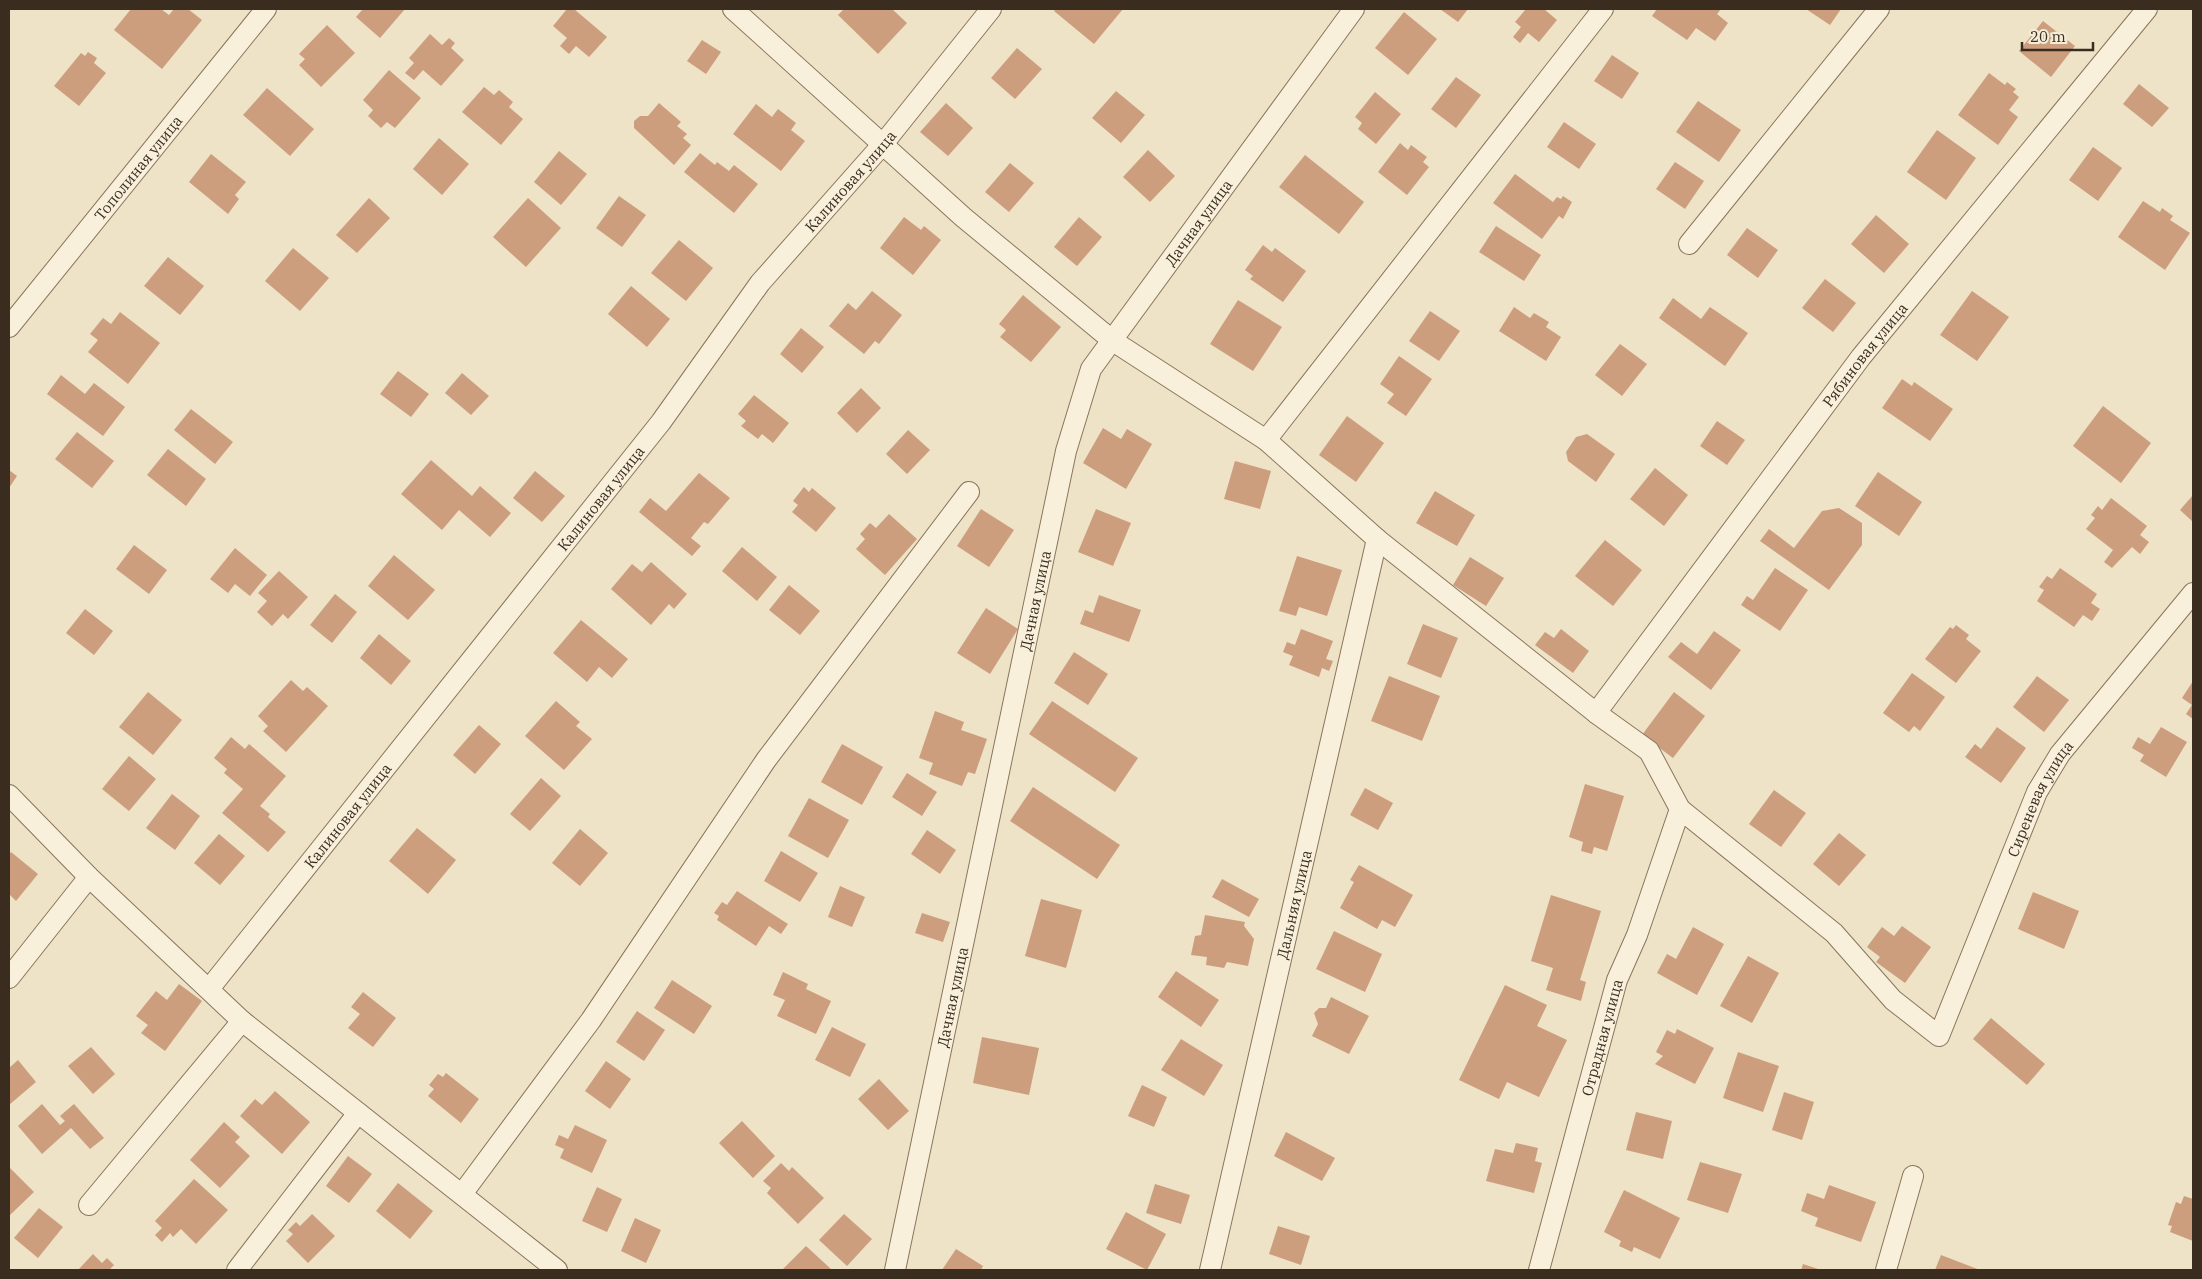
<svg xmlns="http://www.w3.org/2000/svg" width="2202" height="1279" font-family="'IBM Plex Serif',serif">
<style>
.building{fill:#cc9e7e}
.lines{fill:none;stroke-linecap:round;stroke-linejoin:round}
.minor-casing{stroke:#8a755d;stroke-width:22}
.minor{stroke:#f9f0db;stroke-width:20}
.labels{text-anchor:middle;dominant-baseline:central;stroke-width:4.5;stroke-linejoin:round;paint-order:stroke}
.street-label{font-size:15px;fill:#3a2d20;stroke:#f5edd7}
</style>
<rect width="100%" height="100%" fill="#eee3c7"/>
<g class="building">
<polygon points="131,9 161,9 169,15 174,9 188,9 202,20 162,69 114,30"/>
<polygon points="363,9 405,9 380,38 356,17"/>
<polygon points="567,9 574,9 607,37 589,57 576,46 569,54 560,46 567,38 553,26"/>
<polygon points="844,9 892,9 907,23 878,54 838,15"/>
<polygon points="1056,9 1123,9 1094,44 1054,11"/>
<polygon points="1440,9 1468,9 1458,22"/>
<polygon points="1526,9 1544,9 1557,20 1539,42 1528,33 1520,43 1513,37 1521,27 1515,22"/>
<polygon points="1657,9 1721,9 1717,14 1728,23 1715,41 1696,28 1687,40 1652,16"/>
<polygon points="1806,9 1841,9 1830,25"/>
<polygon points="1404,12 1437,39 1408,75 1375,48"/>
<polygon points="2043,21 2075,46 2051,77 2019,51"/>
<polygon points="327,25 355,53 321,87 299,65 305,59 299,54"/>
<polygon points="430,34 442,45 449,38 455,43 451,48 464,60 441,86 423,70 414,80 405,73 414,63 409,58"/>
<polygon points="702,40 721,52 706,74 687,61"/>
<polygon points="1017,48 1042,69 1015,99 991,78"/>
<polygon points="88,52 97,58 94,63 106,73 79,106 54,86 81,53 85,56"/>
<polygon points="1612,55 1639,73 1622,99 1594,81"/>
<polygon points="389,70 421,98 395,128 387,122 381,128 368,116 373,110 363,100"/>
<polygon points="1989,73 2005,85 2007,82 2016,89 2013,92 2019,97 2009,110 2018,117 1998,145 1958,115"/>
<polygon points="1456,77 1481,95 1456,128 1431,109"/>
<polygon points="2139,84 2169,108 2152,127 2123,104"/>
<polygon points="484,87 494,95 499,90 513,102 509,107 523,119 501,145 462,112"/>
<polygon points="267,88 314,129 290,156 243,115"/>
<polygon points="1116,91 1145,115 1121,143 1092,118"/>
<polygon points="1375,92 1401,114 1376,144 1358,129 1362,123 1355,117"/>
<polygon points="1698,101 1741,130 1719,162 1676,132"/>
<polygon points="659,103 681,122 677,126 687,134 683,138 691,145 674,165 634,128 634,121 640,116 648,116"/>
<polygon points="946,103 973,128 948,156 920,132"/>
<polygon points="756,104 772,117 778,109 796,123 791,130 805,141 781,171 733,134"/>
<polygon points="1564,122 1596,144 1579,169 1547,147"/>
<polygon points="1937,130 1976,158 1946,200 1907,172"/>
<polygon points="439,138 469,164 442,195 413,169"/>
<polygon points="1400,143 1408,150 1411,145 1427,157 1423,162 1429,167 1407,195 1378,172"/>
<polygon points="2093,147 2122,168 2098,201 2069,180"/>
<polygon points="1148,150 1175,176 1150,202 1123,177"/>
<polygon points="559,151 587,174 561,205 534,182"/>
<polygon points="700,153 715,165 717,162 729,171 734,165 758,184 734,213 684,172"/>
<polygon points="211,154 246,182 235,195 239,199 228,214 189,182"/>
<polygon points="1305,155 1364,202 1339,234 1279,187"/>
<polygon points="1675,162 1704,181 1685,209 1656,189"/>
<polygon points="1010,163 1034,183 1009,212 985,192"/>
<polygon points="1515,174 1553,202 1557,197 1561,199 1563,196 1572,202 1563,219 1559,216 1542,239 1493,203"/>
<polygon points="619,196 646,215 622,247 596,228"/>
<polygon points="369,198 390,218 357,253 336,235"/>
<polygon points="528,198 561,228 526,267 493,237"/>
<polygon points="2143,201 2160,212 2162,208 2173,216 2170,220 2190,233 2165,270 2118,237"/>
<polygon points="1876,215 1909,244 1884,273 1851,244"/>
<polygon points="904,217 921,230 924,226 941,240 913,275 880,248"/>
<polygon points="1079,217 1102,237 1077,266 1054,247"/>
<polygon points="1496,226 1541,255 1524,281 1479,252"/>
<polygon points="1747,228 1778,250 1758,278 1727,255"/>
<polygon points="679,240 713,268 686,301 651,273"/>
<polygon points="1263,245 1272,252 1275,248 1306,271 1283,302 1250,279 1253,276 1245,270"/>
<polygon points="293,248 329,278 300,311 265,281"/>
<polygon points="168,257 204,286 180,315 144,286"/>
<polygon points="1825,279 1856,303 1833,332 1802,308"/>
<polygon points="631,286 670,319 647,347 608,314"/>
<polygon points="872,291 902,315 879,344 875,341 864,354 829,326 848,303 856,310"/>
<polygon points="1972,291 2009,317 1977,361 1940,335"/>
<polygon points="1023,295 1061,327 1031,362 1000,337 1006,330 999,324"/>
<polygon points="1673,298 1701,319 1710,307 1748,333 1725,366 1659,318"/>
<polygon points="1238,300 1282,327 1253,371 1210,344"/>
<polygon points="1514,307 1530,318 1534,313 1549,322 1546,327 1561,337 1546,361 1499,331"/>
<polygon points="1430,311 1460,331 1439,361 1409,341"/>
<polygon points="120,312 160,343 128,384 88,352 98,340 90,334 103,318 111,324"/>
<polygon points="801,328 824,347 802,373 780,354"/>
<polygon points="1620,344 1647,364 1622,396 1595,375"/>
<polygon points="1399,356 1432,379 1406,416 1387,403 1394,394 1380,384"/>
<polygon points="398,371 429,394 411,417 380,394"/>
<polygon points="462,373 489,396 471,415 445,393"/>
<polygon points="61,375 85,394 94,383 125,407 103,436 47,394"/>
<polygon points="1902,379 1912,386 1914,382 1953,409 1930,441 1882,408"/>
<polygon points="861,388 881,408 857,433 837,413"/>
<polygon points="754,395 789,423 773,443 762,434 758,439 741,426 746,421 738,414"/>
<polygon points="2103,406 2151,443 2121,483 2073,446"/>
<polygon points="191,409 233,442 215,464 174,430"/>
<polygon points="1347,416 1384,443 1356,482 1319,455"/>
<polygon points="1717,421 1745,440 1727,465 1700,446"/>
<polygon points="1103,428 1121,439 1127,429 1152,444 1126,489 1083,463"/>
<polygon points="908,430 930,450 907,474 886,454"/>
<polygon points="77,432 114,461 92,488 55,459"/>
<polygon points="1587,434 1615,454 1596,482 1568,461 1566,452 1576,437"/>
<polygon points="168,449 206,479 186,506 147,475"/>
<polygon points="431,460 472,496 480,486 511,513 490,537 459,510 442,530 401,494"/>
<polygon points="1235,461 1271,471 1260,509 1224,499"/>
<polygon points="1655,468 1688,495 1664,526 1630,499"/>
<polygon points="9,470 17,476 9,488"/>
<polygon points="535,471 565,496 542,522 513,498"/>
<polygon points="1878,472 1922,502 1899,536 1855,506"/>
<polygon points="699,473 730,498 708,524 704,522 691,538 701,546 692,556 639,512 650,498 666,511"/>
<polygon points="804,487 809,492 812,488 836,508 816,532 792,512 798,505 793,501"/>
<polygon points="1435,491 1475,515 1457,546 1416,523"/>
<polygon points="2193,495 2193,522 2180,510"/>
<polygon points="2111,498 2147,526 2140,535 2149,542 2140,554 2132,547 2112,568 2104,562 2113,550 2086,529 2095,518 2091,515 2098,506 2102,510"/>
<polygon points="1839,508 1862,523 1862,545 1829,590 1760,541 1769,529 1794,548 1822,511"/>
<polygon points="981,509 1014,530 989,567 957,546"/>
<polygon points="1096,509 1131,523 1113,566 1078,552"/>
<polygon points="889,514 917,539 885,575 856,549 865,539 860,534 870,523 876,528"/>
<polygon points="1605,540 1642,570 1613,606 1575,576"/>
<polygon points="134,545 167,570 149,594 116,569"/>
<polygon points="742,547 777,577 757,601 722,571"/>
<polygon points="235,548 267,575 250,596 235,584 228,593 210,579"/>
<polygon points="394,555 435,590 408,620 368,586"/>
<polygon points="1297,556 1342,570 1327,616 1299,607 1296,616 1279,611"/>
<polygon points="1470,557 1504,578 1486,606 1453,585"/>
<polygon points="651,562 687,594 674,609 669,604 651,625 611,589 632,564 642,572"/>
<polygon points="1775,568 1808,590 1780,631 1741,605 1747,596 1753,600"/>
<polygon points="2060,568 2097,594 2091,603 2100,609 2092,621 2083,615 2074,627 2037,601 2044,590 2039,587 2047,576 2052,579"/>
<polygon points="279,571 308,597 288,619 283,614 272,626 257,612 267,601 258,593"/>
<polygon points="789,585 820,611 800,635 769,610"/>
<polygon points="335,594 357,612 332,643 310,625"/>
<polygon points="1099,595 1141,610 1129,642 1080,624 1085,610 1093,613"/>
<polygon points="986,608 1018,629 990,674 957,653"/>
<polygon points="85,609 113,631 94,655 66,633"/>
<polygon points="581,620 628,659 612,678 599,667 587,682 553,653"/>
<polygon points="1423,624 1458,638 1441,678 1407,664"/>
<polygon points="1956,625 1969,635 1966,639 1981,651 1956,683 1925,659 1950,627 1953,629"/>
<polygon points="1301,629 1333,641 1326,659 1333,661 1329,671 1322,668 1319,677 1289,665 1293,656 1283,652 1287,642 1295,645"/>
<polygon points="1561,629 1589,651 1573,673 1535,645 1545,632 1554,638"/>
<polygon points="1714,631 1741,650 1711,690 1668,657 1681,642 1697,654"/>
<polygon points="379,634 411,661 391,685 360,658"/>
<polygon points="1074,652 1108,674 1088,705 1054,683"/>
<polygon points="1912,673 1945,697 1920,731 1914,726 1909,732 1883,713"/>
<polygon points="1389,676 1440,696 1422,741 1371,721"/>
<polygon points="2037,676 2069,700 2044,732 2013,707"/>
<polygon points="291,680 303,691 307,687 328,706 286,752 263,731 268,726 258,716"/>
<polygon points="2193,681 2193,719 2186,714 2192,705 2182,698"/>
<polygon points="148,692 182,720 153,755 119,727"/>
<polygon points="1674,692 1705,716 1673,758 1642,735"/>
<polygon points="556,701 580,722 576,726 592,739 564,770 525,736"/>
<polygon points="1052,701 1138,758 1115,792 1029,734"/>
<polygon points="935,711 964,722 961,730 987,739 975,774 968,772 962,786 929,774 933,763 919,758"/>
<polygon points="479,725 501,744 475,774 453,755"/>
<polygon points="1997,727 2026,748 2001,783 1965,757 1975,744 1981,749"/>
<polygon points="2161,727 2187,742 2166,777 2140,761 2144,755 2132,748 2138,737 2150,744"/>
<polygon points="231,737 245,749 249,744 286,776 260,806 270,814 268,817 286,832 268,852 222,813 243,789 224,773 227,769 214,758"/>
<polygon points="842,744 883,767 862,805 821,782"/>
<polygon points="129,756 156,779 129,811 102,789"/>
<polygon points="907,773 937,792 922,816 892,797"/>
<polygon points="541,778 561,796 530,831 510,814"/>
<polygon points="1585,784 1624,796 1607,851 1594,847 1592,854 1581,851 1583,842 1569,837"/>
<polygon points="1033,787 1120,845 1097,879 1010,821"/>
<polygon points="1365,788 1393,803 1378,830 1350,815"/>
<polygon points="1774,790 1806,813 1781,847 1749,824"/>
<polygon points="172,794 200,816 175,850 146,828"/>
<polygon points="809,798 849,820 828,858 788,836"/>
<polygon points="417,828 456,860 428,894 389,861"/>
<polygon points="580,829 608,853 580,886 552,863"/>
<polygon points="927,830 956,850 940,874 911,854"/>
<polygon points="1839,833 1866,855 1839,886 1813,864"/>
<polygon points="219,834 245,856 220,885 194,863"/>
<polygon points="781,851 818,873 800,902 764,881"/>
<polygon points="11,852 38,874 16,901 9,894 9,855"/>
<polygon points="1359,865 1413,895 1395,927 1382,920 1377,929 1340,908 1354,882 1350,880"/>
<polygon points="1222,879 1259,899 1249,917 1212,897"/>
<polygon points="840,886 865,897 852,927 828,917"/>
<polygon points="737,891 788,924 781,934 769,926 756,946 717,920 719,916 714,913 722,902 727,905"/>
<polygon points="2033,892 2079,911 2064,949 2018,929"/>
<polygon points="1551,895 1601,911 1580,980 1586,982 1581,1001 1546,990 1553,968 1531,961"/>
<polygon points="1041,899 1082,910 1066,968 1025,956"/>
<polygon points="922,913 950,922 943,942 915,933"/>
<polygon points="1205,915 1245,922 1244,926 1254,939 1248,966 1227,962 1224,968 1206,965 1207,957 1191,955 1195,936 1201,935"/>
<polygon points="1902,926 1931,947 1905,983 1876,962 1880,957 1867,947 1882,927 1894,936"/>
<polygon points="1693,927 1724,944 1697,995 1657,973 1667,954 1676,959"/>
<polygon points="1334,931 1382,954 1365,992 1316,969"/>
<polygon points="1748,956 1779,973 1752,1023 1720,1006"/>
<polygon points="1176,971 1219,1000 1201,1027 1158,997"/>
<polygon points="783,972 808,984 806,989 831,1001 816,1034 777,1016 785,1000 773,995"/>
<polygon points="672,980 712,1006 694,1034 654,1008"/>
<polygon points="179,984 202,1001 165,1051 141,1033 148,1025 136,1016 156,991 167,1000"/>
<polygon points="1505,985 1547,1005 1537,1026 1567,1040 1539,1097 1507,1082 1499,1099 1459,1080"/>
<polygon points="363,992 396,1018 373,1047 348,1028 360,1014 351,1007"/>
<polygon points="1331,997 1369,1016 1349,1054 1312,1036 1318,1024 1314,1013 1319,1008 1326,1008"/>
<polygon points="637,1011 665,1030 644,1061 616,1042"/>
<polygon points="1991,1018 2045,1064 2027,1085 1973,1039"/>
<polygon points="832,1027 866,1044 850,1077 815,1060"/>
<polygon points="1677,1029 1714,1048 1695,1084 1655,1064 1663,1056 1656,1052 1667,1030 1675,1034"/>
<polygon points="982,1037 1039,1048 1029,1095 973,1083"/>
<polygon points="1181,1039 1223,1065 1204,1096 1161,1070"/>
<polygon points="91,1047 115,1074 93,1094 68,1066"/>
<polygon points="1738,1052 1779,1066 1763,1112 1723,1098"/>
<polygon points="18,1060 36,1082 9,1105 9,1068"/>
<polygon points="606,1061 631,1079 610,1109 585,1091"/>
<polygon points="446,1073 479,1099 461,1123 428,1096 434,1089 429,1085 438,1074 443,1077"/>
<polygon points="879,1079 909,1111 888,1130 858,1099"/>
<polygon points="1142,1085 1167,1097 1154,1127 1128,1116"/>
<polygon points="275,1091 310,1122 282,1154 240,1116 255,1099 262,1105"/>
<polygon points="1784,1092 1814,1102 1802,1140 1772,1130"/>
<polygon points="42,1104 60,1125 65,1121 60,1116 74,1104 104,1138 90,1149 71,1128 42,1154 18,1126"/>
<polygon points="1636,1112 1672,1121 1663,1159 1626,1150"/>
<polygon points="742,1121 775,1156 753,1178 719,1143"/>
<polygon points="224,1122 240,1137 235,1142 250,1156 220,1188 190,1160"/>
<polygon points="575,1125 607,1140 592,1173 560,1158 564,1149 555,1145 559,1135 568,1139"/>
<polygon points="1286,1132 1335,1158 1322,1181 1274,1156"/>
<polygon points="1516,1143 1538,1148 1535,1161 1542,1163 1534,1193 1486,1181 1495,1149 1513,1153"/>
<polygon points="348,1156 372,1174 349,1203 326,1186"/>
<polygon points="1700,1162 1742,1174 1728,1213 1687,1200"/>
<polygon points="781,1163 789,1171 792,1167 824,1198 798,1224 767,1193 771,1188 763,1181"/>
<polygon points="9,1167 34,1192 9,1216"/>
<polygon points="194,1179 228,1210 196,1244 181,1229 173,1237 170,1233 162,1242 155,1235 162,1228 155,1221"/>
<polygon points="398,1183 433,1211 410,1239 376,1211"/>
<polygon points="1155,1184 1190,1195 1181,1224 1146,1213"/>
<polygon points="1829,1185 1876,1202 1861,1242 1815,1226 1818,1218 1801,1211 1807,1193 1824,1199"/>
<polygon points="597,1187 622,1199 607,1232 582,1221"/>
<polygon points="1624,1190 1680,1218 1660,1259 1634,1247 1632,1252 1619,1246 1621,1241 1604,1232"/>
<polygon points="2184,1196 2193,1199 2193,1241 2170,1232 2172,1226 2168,1225 2176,1202 2181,1204"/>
<polygon points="39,1208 63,1227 38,1258 14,1238"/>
<polygon points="1126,1212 1166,1234 1147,1270 1106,1249"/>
<polygon points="312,1214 335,1236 308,1263 286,1241 293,1234 288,1230 296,1222 300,1226"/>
<polygon points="844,1214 872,1239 847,1266 819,1240"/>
<polygon points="635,1218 661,1230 646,1263 621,1251"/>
<polygon points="1278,1226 1310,1236 1301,1265 1269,1254"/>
<polygon points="806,1246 832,1270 782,1270"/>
<polygon points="956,1249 983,1266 981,1270 942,1270"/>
<polygon points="93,1254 102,1263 107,1258 114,1265 109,1270 78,1270"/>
<polygon points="1941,1255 1980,1270 1935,1270"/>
<polygon points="1803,1264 1821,1270 1801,1270"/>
</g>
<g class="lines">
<g class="minor-casing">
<g id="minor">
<path id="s1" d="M 733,9 L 963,217 L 1113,341 L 1266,440 L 1377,539 L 1596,713 L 1649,751 L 1680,809 L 1834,933 L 1893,1000 L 1939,1036 L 2037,792 L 2060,754 L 2193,593"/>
<polyline points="1689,244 1879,9"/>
<path id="s2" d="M 9,327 L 266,9"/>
<polyline points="1266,440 1603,9"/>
<path id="s3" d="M 1596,713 L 1861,357 L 2147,9"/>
<polyline points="9,795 89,877 242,1021 557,1270"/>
<polyline points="9,978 89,877"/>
<path id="s4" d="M 209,989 L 661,422 L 760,283 L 883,144 L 991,9"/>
<polyline points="462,1194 591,1020 766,760 969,492"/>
<polyline points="89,1205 242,1021"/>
<polyline points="237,1270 358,1113"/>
<path id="s5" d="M 895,1270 L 1066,451 L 1091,369 L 1354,9"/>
<path id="s6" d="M 1210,1270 L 1377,539"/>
<path id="s7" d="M 1539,1270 L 1617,980 L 1637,935 L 1680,809"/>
<polyline points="1886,1270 1913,1176"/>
</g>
</g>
<use href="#minor" class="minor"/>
</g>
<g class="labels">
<g class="street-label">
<text stroke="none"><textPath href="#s2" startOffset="205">Тополиная улица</textPath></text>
<text stroke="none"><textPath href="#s4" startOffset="1032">Калиновая улица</textPath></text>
<text stroke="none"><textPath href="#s5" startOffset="1104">Дачная улица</textPath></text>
<text stroke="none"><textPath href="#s3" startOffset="448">Рябиновая улица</textPath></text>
<text stroke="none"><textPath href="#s4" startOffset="628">Калиновая улица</textPath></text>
<text stroke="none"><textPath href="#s5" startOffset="684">Дачная улица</textPath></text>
<text stroke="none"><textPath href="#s1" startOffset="1850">Сиреневая улица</textPath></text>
<text stroke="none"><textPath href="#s4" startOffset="222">Калиновая улица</textPath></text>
<text stroke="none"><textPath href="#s6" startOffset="375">Дальняя улица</textPath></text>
<text stroke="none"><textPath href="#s5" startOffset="279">Дачная улица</textPath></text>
<text stroke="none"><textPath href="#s7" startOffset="241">Отрадная улица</textPath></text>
</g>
</g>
<rect width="2202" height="1279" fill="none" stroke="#3a2d20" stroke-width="20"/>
<path d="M2022 42v8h71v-8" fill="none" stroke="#3a2d20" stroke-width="2.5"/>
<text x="2030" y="42" font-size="15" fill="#3a2d20" stroke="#f5edd7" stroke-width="4" paint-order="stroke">20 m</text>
</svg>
